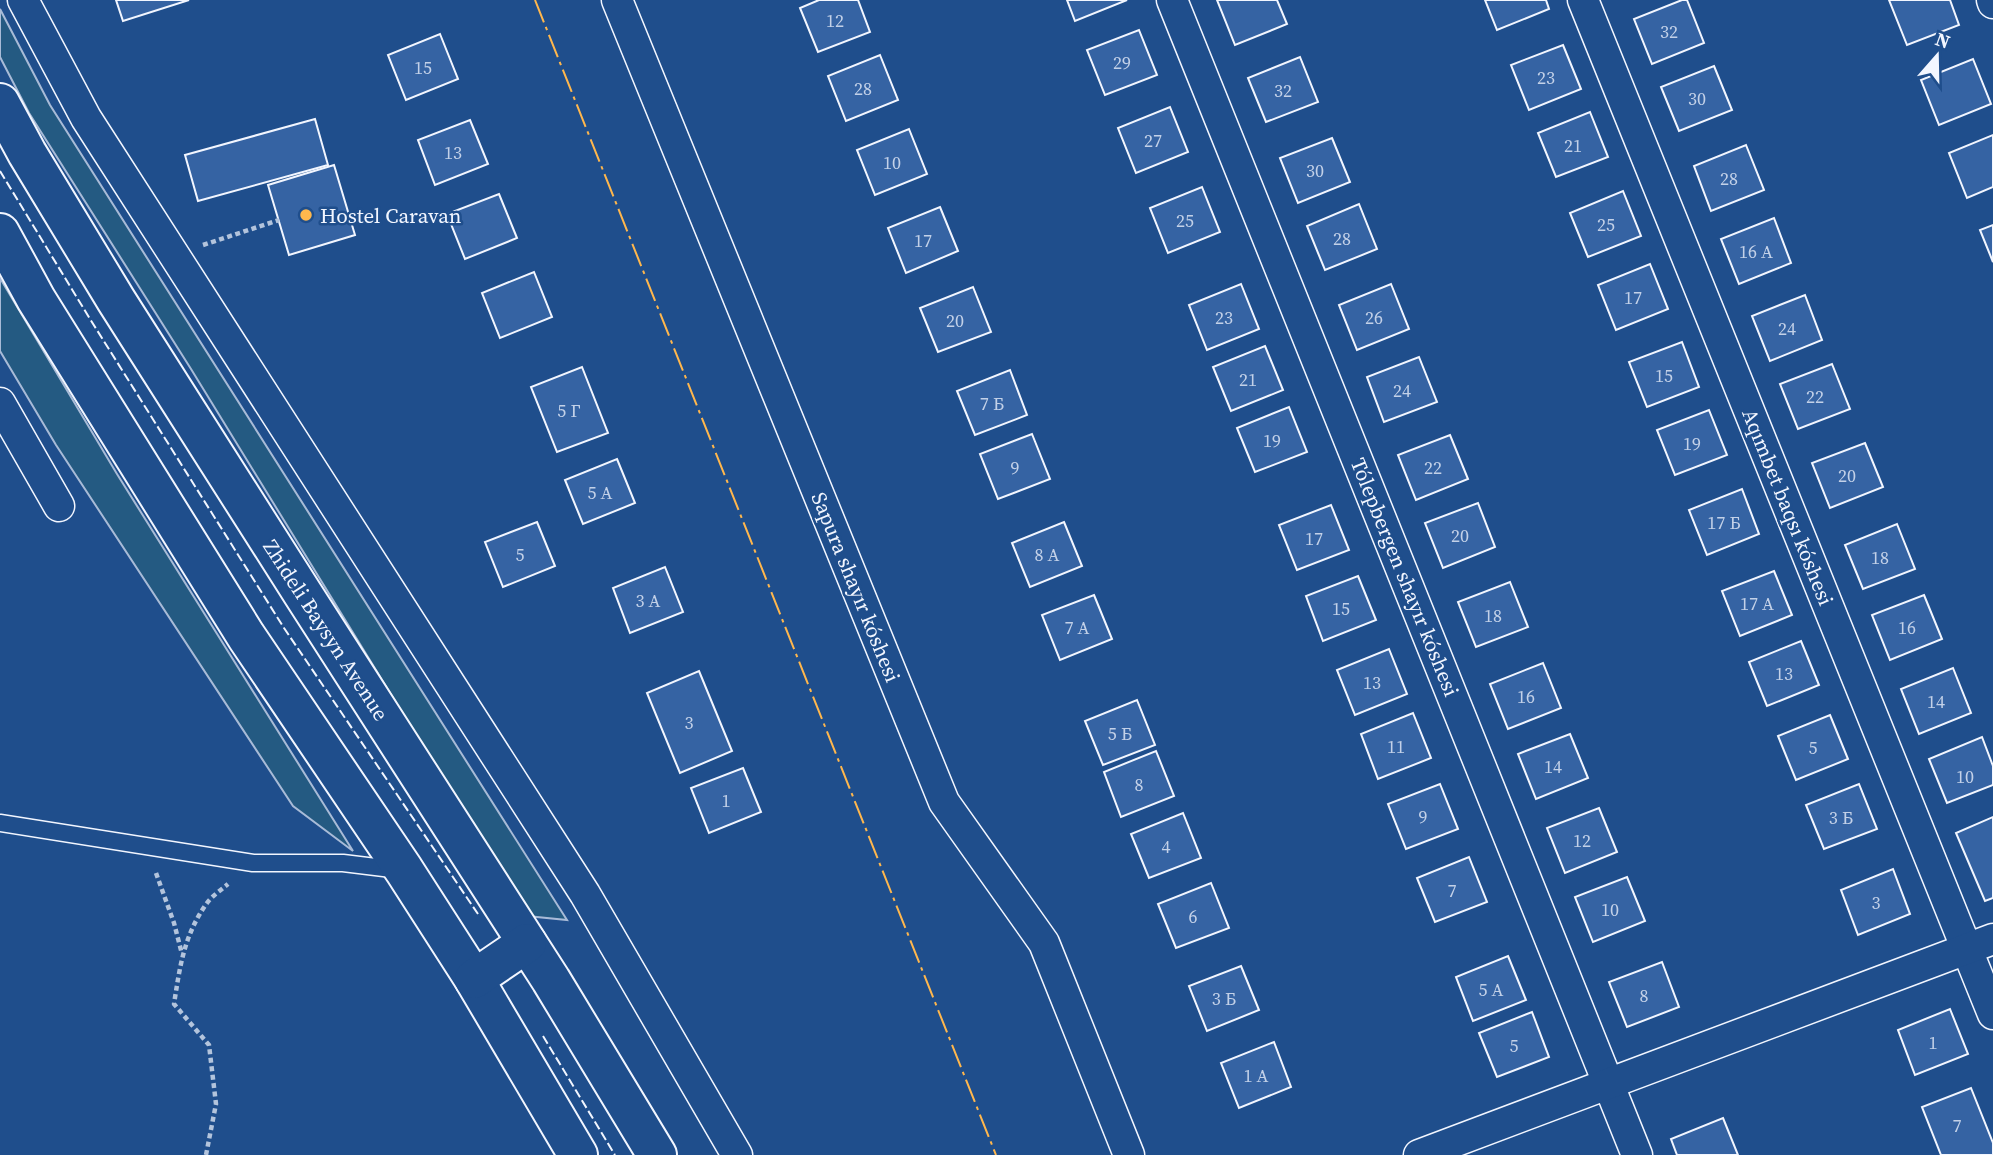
<svg xmlns="http://www.w3.org/2000/svg" width="1993" height="1155" font-family="'Source Serif 4',serif">
<style>
.green{fill:#245a82;stroke:#a8bbd7;stroke-width:2}
.building{fill:#3563a3;stroke:#f2f6ff;stroke-width:2}
.lines{fill:none;stroke-linecap:round;stroke-linejoin:round}
.service-casing{stroke:#f2f6ff;stroke-width:19}
.minor-casing{stroke:#f2f6ff;stroke-width:33}
.primary-casing{stroke:#f2f6ff;stroke-width:42}
.path{stroke:#b3c4dc;stroke-width:4.5;stroke-dasharray:5 3.5;stroke-linecap:butt}
.service{stroke:#1f4e8c;stroke-width:16}
.minor{stroke:#1f4e8c;stroke-width:30}
.primary{stroke:#1f4e8c;stroke-width:38}
.fence{stroke:#f2f6ff;stroke-width:2;stroke-dasharray:9 3.5;stroke-linecap:butt}
.power{stroke:#ffb74d;stroke-width:2;stroke-dasharray:24 5 3.5 5;stroke-linecap:butt}
.poi-dot{fill:#ffb74d;stroke:#1f4e8c;stroke-width:2.5}
.labels{text-anchor:middle;dominant-baseline:central;stroke-width:5;stroke-linejoin:round;paint-order:stroke}
.number-label{font-size:18px;fill:#c3d1e8}
.poi-label{font-size:21px;fill:#f2f6ff;stroke:#1f4e8c;text-anchor:start}
.street-label{font-size:21px;fill:#f2f6ff;stroke:#1f4e8c}
</style>
<rect width="100%" height="100%" fill="#1f4e8c"/>
<g class="green">
<polygon points="0,9 50,105 567,920 527,916 191,369 29,113 0,57"/>
<polygon points="0,278 117,474 353,851 293,806 56,445 0,351"/>
</g>
<g class="building">
<polygon points="116,0 189,0 123,21"/>
<polygon points="819,0 858,0 870,32 818,52 800,8"/>
<polygon points="1067,0 1127,0 1075,21"/>
<polygon points="1217,0 1277,0 1287,24 1235,45"/>
<polygon points="1485,0 1546,0 1549,9 1497,30"/>
<polygon points="1682,0 1687,0 1704,43 1652,64 1634,19"/>
<polygon points="1889,0 1950,0 1959,25 1907,45"/>
<polygon points="1139,30 1157,75 1105,95 1087,50"/>
<polygon points="440,34 458,79 406,100 388,55"/>
<polygon points="1563,45 1581,89 1529,110 1511,65"/>
<polygon points="880,55 898,100 846,121 828,76"/>
<polygon points="1300,57 1318,102 1266,122 1248,78"/>
<polygon points="1973,59 1991,104 1939,125 1921,80"/>
<polygon points="1714,66 1732,110 1679,131 1661,87"/>
<polygon points="1170,107 1188,152 1136,173 1118,128"/>
<polygon points="1590,112 1608,157 1556,177 1538,133"/>
<polygon points="315,119 328,165 198,201 185,155"/>
<polygon points="470,120 488,164 435,185 418,140"/>
<polygon points="909,129 927,174 875,195 857,150"/>
<polygon points="1993,135 1993,187 1967,198 1949,153"/>
<polygon points="1332,138 1350,182 1298,203 1280,158"/>
<polygon points="1746,145 1764,190 1711,211 1694,166"/>
<polygon points="334,165 355,235 289,255 268,185"/>
<polygon points="1202,187 1220,232 1168,253 1150,208"/>
<polygon points="1623,191 1641,236 1588,257 1570,213"/>
<polygon points="499,194 517,238 465,259 447,214"/>
<polygon points="1359,204 1377,249 1325,270 1307,226"/>
<polygon points="940,207 958,251 906,273 888,228"/>
<polygon points="1774,218 1791,263 1739,284 1721,239"/>
<polygon points="1993,225 1993,262 1980,230"/>
<polygon points="1650,264 1668,309 1616,330 1598,285"/>
<polygon points="534,272 552,317 500,338 482,293"/>
<polygon points="1241,284 1259,329 1207,350 1189,305"/>
<polygon points="1391,284 1409,329 1357,350 1339,305"/>
<polygon points="973,287 991,332 938,352 920,308"/>
<polygon points="1805,295 1822,340 1770,361 1752,316"/>
<polygon points="1682,342 1699,387 1647,407 1629,362"/>
<polygon points="1265,346 1283,390 1231,411 1213,367"/>
<polygon points="1419,357 1437,402 1384,422 1367,377"/>
<polygon points="1832,364 1850,409 1798,429 1780,384"/>
<polygon points="582,367 608,433 557,452 531,387"/>
<polygon points="1010,370 1027,415 975,435 957,391"/>
<polygon points="1289,407 1307,452 1255,472 1237,428"/>
<polygon points="1709,410 1727,455 1675,475 1657,430"/>
<polygon points="1032,434 1050,479 998,499 980,454"/>
<polygon points="1450,435 1468,479 1416,500 1398,455"/>
<polygon points="1865,443 1883,487 1830,508 1812,463"/>
<polygon points="617,459 635,503 583,524 565,480"/>
<polygon points="1742,489 1759,534 1707,555 1689,510"/>
<polygon points="1478,503 1495,547 1443,568 1425,523"/>
<polygon points="1331,505 1349,550 1297,570 1279,525"/>
<polygon points="537,522 555,566 503,587 485,542"/>
<polygon points="1064,522 1082,566 1030,587 1012,543"/>
<polygon points="1897,524 1915,569 1863,589 1845,545"/>
<polygon points="665,567 683,612 630,633 613,588"/>
<polygon points="1774,571 1792,615 1740,636 1722,591"/>
<polygon points="1358,576 1376,620 1323,641 1306,596"/>
<polygon points="1510,582 1528,627 1476,647 1458,602"/>
<polygon points="1094,595 1112,639 1060,660 1042,615"/>
<polygon points="1924,595 1942,639 1890,660 1872,615"/>
<polygon points="1801,641 1819,685 1767,706 1749,662"/>
<polygon points="1389,649 1407,694 1355,715 1337,670"/>
<polygon points="1543,663 1561,708 1508,729 1490,684"/>
<polygon points="1953,668 1971,713 1919,734 1901,689"/>
<polygon points="699,671 732,751 680,773 647,693"/>
<polygon points="1137,700 1155,745 1103,765 1085,721"/>
<polygon points="1413,713 1431,758 1378,779 1361,734"/>
<polygon points="1830,715 1848,759 1796,780 1778,736"/>
<polygon points="1570,734 1588,778 1536,799 1518,754"/>
<polygon points="1982,737 1993,766 1993,785 1947,803 1929,759"/>
<polygon points="1156,751 1174,796 1121,817 1104,772"/>
<polygon points="743,768 761,812 709,833 691,788"/>
<polygon points="1440,784 1458,829 1406,849 1388,804"/>
<polygon points="1859,784 1877,829 1824,849 1806,805"/>
<polygon points="1599,808 1617,852 1565,873 1547,828"/>
<polygon points="1183,813 1201,858 1149,878 1131,834"/>
<polygon points="1993,817 1993,898 1985,901 1956,833"/>
<polygon points="1469,857 1487,902 1435,922 1417,878"/>
<polygon points="1893,869 1910,914 1858,935 1841,890"/>
<polygon points="1627,877 1645,921 1593,942 1575,897"/>
<polygon points="1211,883 1229,928 1176,948 1158,904"/>
<polygon points="1508,956 1526,1000 1473,1021 1456,977"/>
<polygon points="1662,962 1679,1007 1627,1027 1609,982"/>
<polygon points="1241,966 1259,1010 1207,1031 1189,986"/>
<polygon points="1950,1009 1968,1054 1915,1075 1898,1030"/>
<polygon points="1532,1012 1549,1057 1497,1077 1479,1033"/>
<polygon points="1274,1042 1291,1087 1239,1108 1221,1063"/>
<polygon points="1971,1088 1993,1143 1993,1155 1941,1155 1922,1107"/>
<polygon points="1723,1118 1738,1155 1677,1155 1671,1139"/>
</g>
<g class="lines">
<g class="service-casing">
<polyline id="service" points="0,823 253,863 343,863 400,870"/>
</g>
<g class="minor-casing">
<g id="minor">
<polyline points="23,0 86,118 585,894 737,1155"/>
<polyline points="617,0 944,802 1044,943 1129,1155"/>
<polyline points="1172,0 1637,1155"/>
<polyline points="1583,0 1993,1014"/>
<polyline points="1992,0 1993,3"/>
<polyline points="0,403 59,506"/>
<polyline points="1419,1155 1993,939"/>
</g>
</g>
<g class="primary-casing">
<g id="primary">
<polyline points="0,103 27,153 116,300 303,594 551,980 657,1155"/>
<polyline points="0,233 36,299 246,636 404,870 474,979 578,1155"/>
<polyline points="474,979 527,943"/>
</g>
</g>
<g class="path">
<polyline points="203,245 279,220"/>
<polyline points="156,873 174,923 182,954"/>
<path d="M 206,1155 L 216,1104 L 209,1045 L 174,1004 C 180,966 184,935 207,903 C 212,896 221,890 228,884"/>
</g>
<use href="#service" class="service"/>
<use href="#minor" class="minor"/>
<use href="#primary" class="primary"/>
<g class="fence">
<polyline points="0,171 90,319 284,628 478,914"/>
<polyline points="543,1036 615,1155"/>
</g>
<polyline class="power" points="535,0 996,1155"/>
</g>
<circle class="poi-dot" cx="306" cy="215" r="7"/>
<g class="labels">
<g class="number-label">
<text x="835" y="20">12</text>
<text x="1669" y="31">32</text>
<text x="1122" y="62">29</text>
<text x="423" y="67">15</text>
<text x="1546" y="77">23</text>
<text x="863" y="88">28</text>
<text x="1283" y="90">32</text>
<text x="1697" y="98">30</text>
<text x="1153" y="140">27</text>
<text x="1573" y="145">21</text>
<text x="453" y="152">13</text>
<text x="892" y="162">10</text>
<text x="1315" y="170">30</text>
<text x="1729" y="178">28</text>
<text x="1185" y="220">25</text>
<text x="1606" y="224">25</text>
<text x="1342" y="238">28</text>
<text x="923" y="240">17</text>
<text x="1756" y="251">16 А</text>
<text x="1633" y="297">17</text>
<text x="1224" y="317">23</text>
<text x="1374" y="317">26</text>
<text x="955" y="320">20</text>
<text x="1787" y="328">24</text>
<text x="1664" y="375">15</text>
<text x="1248" y="379">21</text>
<text x="1402" y="390">24</text>
<text x="1815" y="396">22</text>
<text x="992" y="403">7 Б</text>
<text x="569" y="410">5 Г</text>
<text x="1272" y="440">19</text>
<text x="1692" y="443">19</text>
<text x="1015" y="467">9</text>
<text x="1433" y="467">22</text>
<text x="1847" y="475">20</text>
<text x="600" y="492">5 А</text>
<text x="1724" y="522">17 Б</text>
<text x="1460" y="535">20</text>
<text x="1314" y="538">17</text>
<text x="520" y="554">5</text>
<text x="1047" y="554">8 А</text>
<text x="1880" y="557">18</text>
<text x="648" y="600">3 А</text>
<text x="1757" y="603">17 А</text>
<text x="1341" y="608">15</text>
<text x="1493" y="615">18</text>
<text x="1077" y="627">7 А</text>
<text x="1907" y="627">16</text>
<text x="1784" y="673">13</text>
<text x="1372" y="682">13</text>
<text x="1526" y="696">16</text>
<text x="1936" y="701">14</text>
<text x="689" y="722">3</text>
<text x="1120" y="733">5 Б</text>
<text x="1396" y="746">11</text>
<text x="1813" y="747">5</text>
<text x="1553" y="766">14</text>
<text x="1965" y="776">10</text>
<text x="1139" y="784">8</text>
<text x="726" y="800">1</text>
<text x="1423" y="816">9</text>
<text x="1841" y="817">3 Б</text>
<text x="1582" y="840">12</text>
<text x="1166" y="846">4</text>
<text x="1452" y="890">7</text>
<text x="1876" y="902">3</text>
<text x="1610" y="909">10</text>
<text x="1193" y="916">6</text>
<text x="1491" y="989">5 А</text>
<text x="1644" y="995">8</text>
<text x="1224" y="998">3 Б</text>
<text x="1933" y="1042">1</text>
<text x="1514" y="1045">5</text>
<text x="1256" y="1075">1 А</text>
<text x="1957" y="1125">7</text>
</g>
<g class="poi-label">
<text x="320" y="215">Hostel Caravan</text>
</g>
<g class="street-label">
<text transform="translate(1788 507) rotate(68)">Aqımbet baqsı kóshesi</text>
<text transform="translate(1405 577) rotate(68)">Tólepbergen shayır kóshesi</text>
<text transform="translate(856 587) rotate(68)">Sapura shayır kóshesi</text>
<text transform="translate(326 630) rotate(57)">Zhideli Baysyn Avenue</text>
</g>
</g>
<g transform="translate(1937 56) rotate(20)" stroke="#1f4e8c" stroke-width="5" paint-order="stroke">
<path d="M0-5L12 26L0 18L-12 26Z" fill="#f2f6ff"/>
<text y="-10" font-size="19" font-weight="bold" text-anchor="middle" fill="#f2f6ff">N</text>
</g>
</svg>
